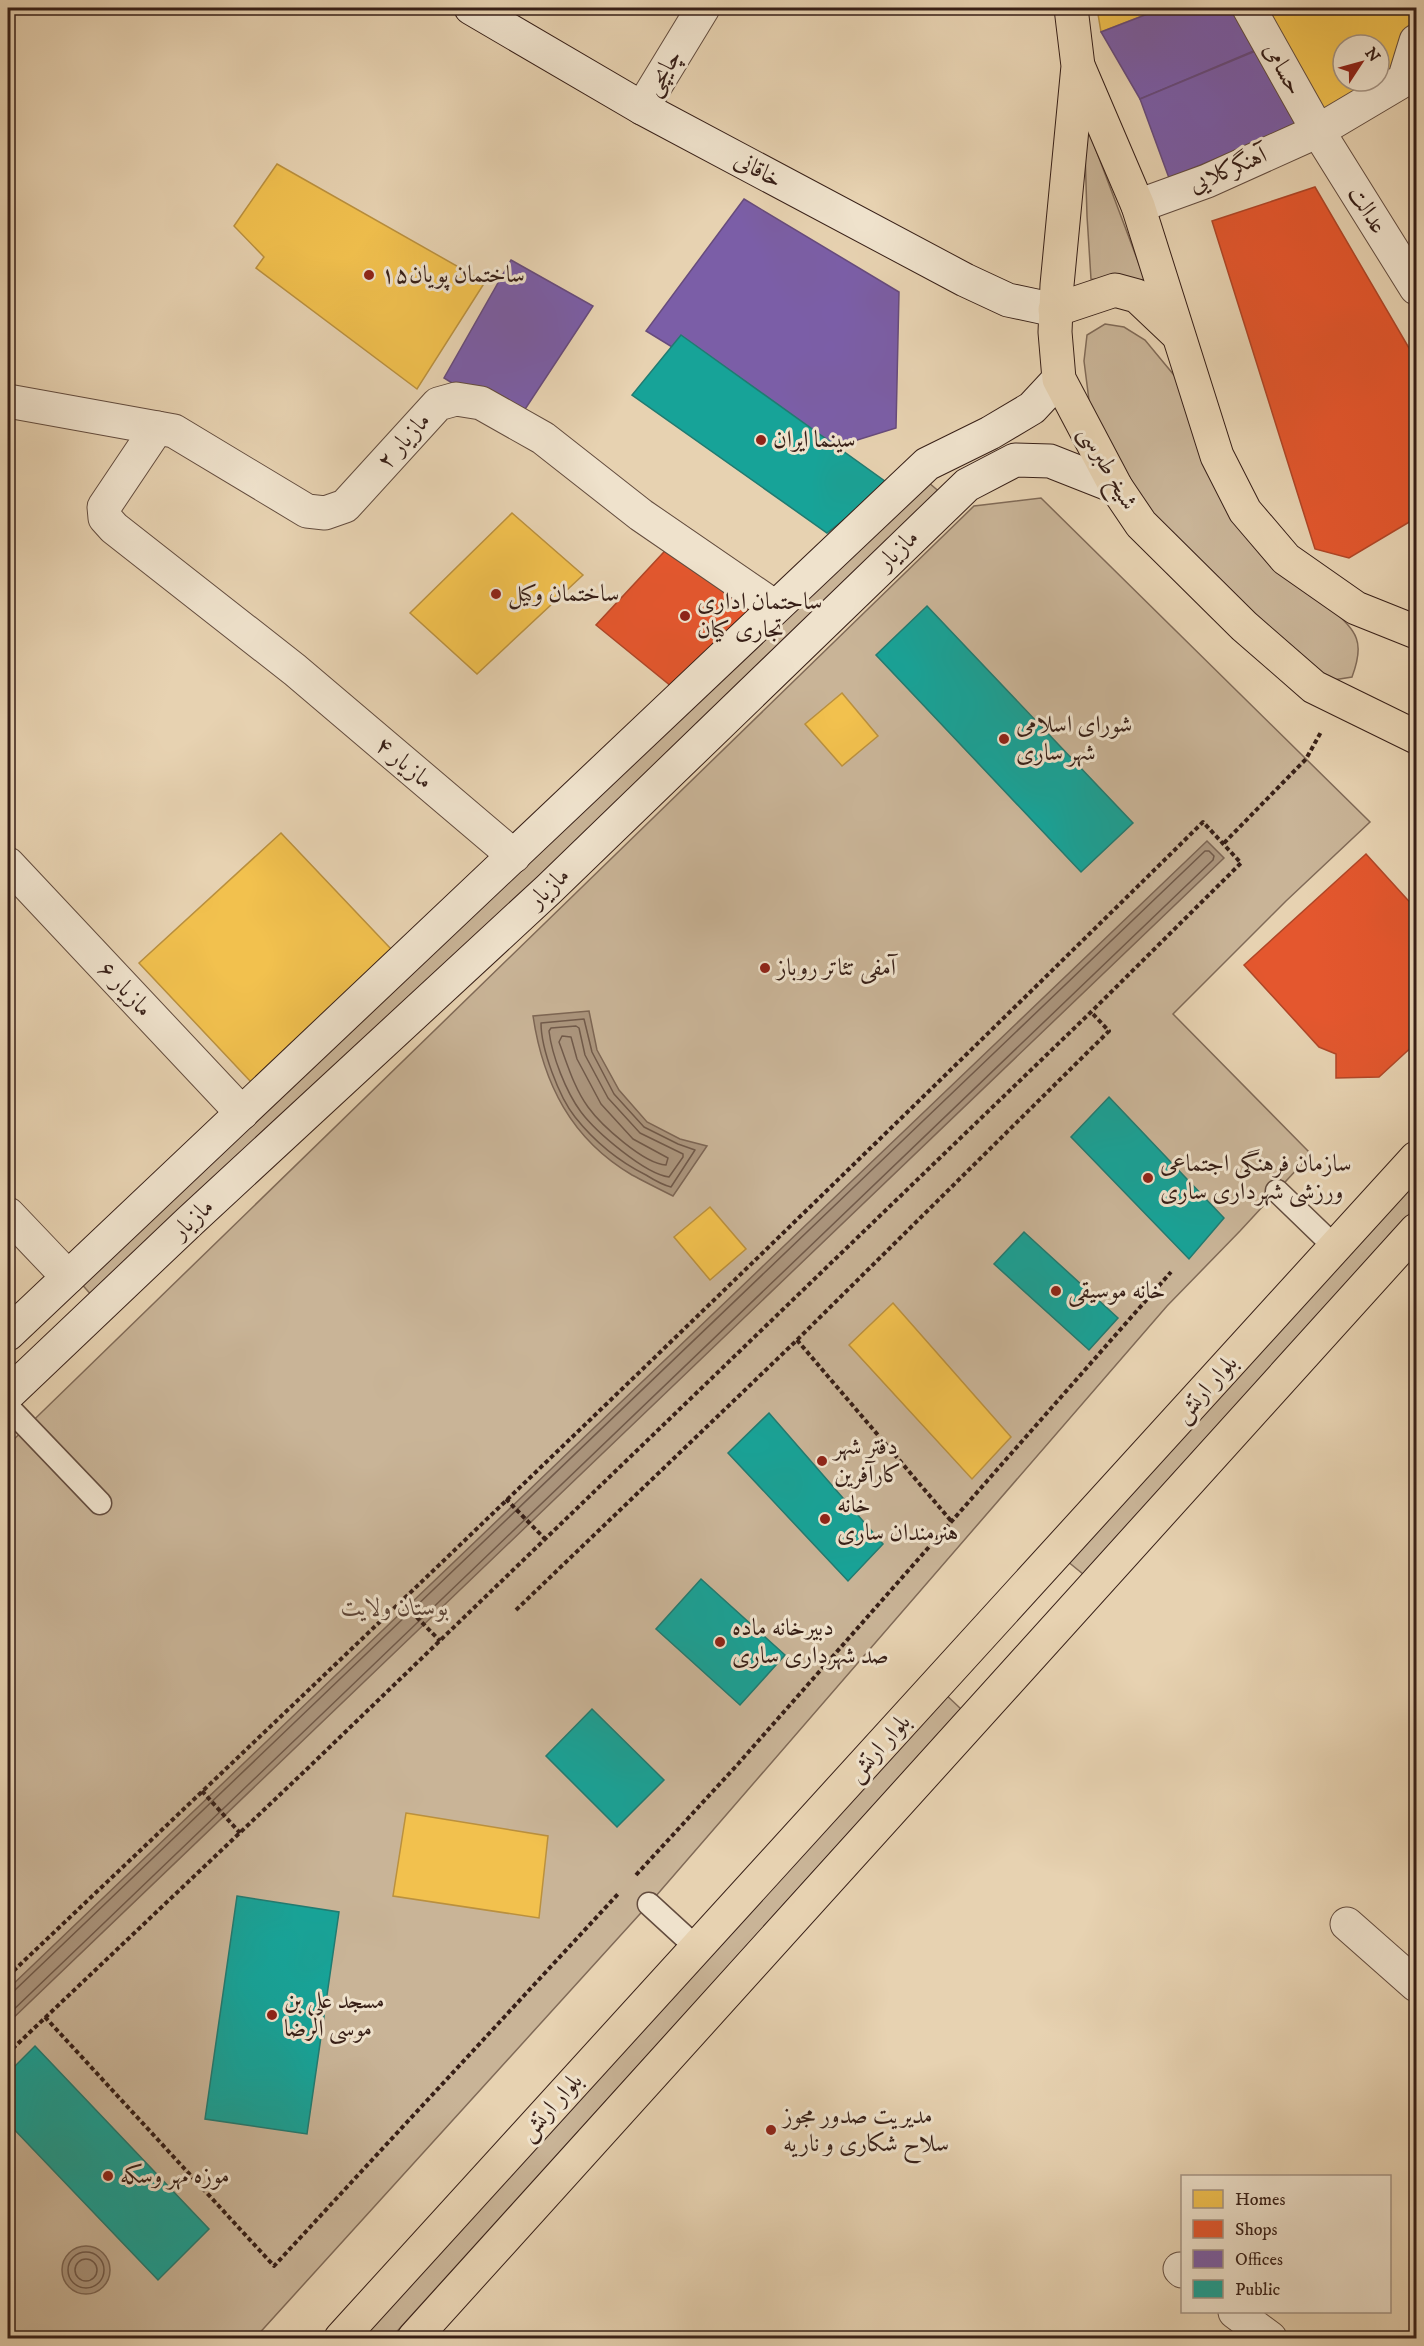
<svg xmlns="http://www.w3.org/2000/svg" width="1424" height="2346" font-family="'IM FELL DW Pica',Amiri,serif">
<style>
.green{fill:#c9b497;stroke:#806a57;stroke-width:1.5}
.water{fill:#ab957d;stroke:#7d6654;stroke-width:1.5}
.homes{fill:#f2c14e;stroke:#ba903e;stroke-width:1.5;fill-rule:evenodd}
.shops{fill:#e4572e;stroke:#b04627;stroke-width:1.5}
.offices{fill:#7b5ea7;stroke:#674b7c;stroke-width:1.5}
.public{fill:#17a398;stroke:#217b71;stroke-width:1.5}
.lines{fill:none;stroke-linecap:round;stroke-linejoin:round}
.shore{stroke:#715a4a;stroke-width:1.5}
.service-casing{stroke:#634c3e;stroke-width:25}
.minor-casing{stroke:#634c3e;stroke-width:35}
.secondary-casing{stroke:#371f17;stroke-width:35}
.primary-casing{stroke:#371f17;stroke-width:35}
.path{stroke:#371f17;stroke-width:4;stroke-dasharray:4.5 3;stroke-linecap:butt}
.service{stroke:#efe2cc;stroke-width:22}
.minor{stroke:#efe2cc;stroke-width:33}
.secondary{stroke:#efe2cc;stroke-width:33}
.primary{stroke:#e7d2b1;stroke-width:33}
.poi-dot{fill:#8f2418;stroke:#efe2cc;stroke-width:2}
.labels{text-anchor:middle;dominant-baseline:central;stroke-width:6;stroke-linejoin:round;paint-order:stroke}
.street-label{font-size:24px;fill:#371f17;stroke:#efe2cc}
.poi-label{font-size:24px;fill:#371f17;stroke:#efe2cc;text-anchor:start}
.park-label{font-size:24px;font-style:italic;fill:#5c4437;stroke:#efe2cc}
</style>
<rect width="100%" height="100%" fill="#e7d2b1"/>
<filter id="stains"><feTurbulence type="fractalNoise" baseFrequency=".00333" numOctaves="4"/><feColorMatrix values="0 0 0 0 .2 0 0 0 0 .09 0 0 0 0 .02 0 0 0 .5 -.17"/></filter>
<radialGradient id="worn" r=".72"><stop offset=".6" stop-color="#630" stop-opacity="0"/><stop offset="1" stop-color="#630" stop-opacity=".3"/></radialGradient>
<g class="green">
<polygon points="1084,118 1145,280 1091,279 1087,216"/>
<path d="M 1105,324 L 1124,327 L 1145,340 L 1178,380 L 1209,463 L 1330,607 C 1356,632 1366,640 1352,677 L 1327,681 L 1307,669 L 1143,503 L 1091,416 L 1084,361 L 1087,335 Z"/>
<polygon points="928,482 943,495 93,1297 79,1281"/>
<polygon points="1041,498 1370,822 1286,901 1173,1014 1311,1154 1240,1231 1167,1306 649,1904 255,2338 8,2338 8,1445 974,506"/>
<polygon points="1416,1174 1416,1207 1083,1574 1067,1561"/>
<polygon points="942,1691 961,1709 391,2338 355,2338"/>
</g>
<g class="water">
<polygon points="1207,841 1224,858 8,2023 8,1989"/>
<path d="M 589,1011 L 597,1050 L 619,1090 L 647,1122 L 680,1139 L 707,1146 L 673,1196 C 659,1189 645,1182 632,1175 C 571,1139 543,1083 533,1016 Z"/>
<circle cx="86" cy="2270" r="24"/>
</g>
<g class="homes">
<polygon points="1097,8 1163,8 1101,32"/>
<path d="M 1259,8 L 1416,8 L 1416,40 L 1404,80 L 1318,131 ZM 1343,45 L 1379,45 L 1379,81 L 1343,81 Z"/>
<polygon points="277,164 485,282 417,389 256,268 264,257 234,226"/>
<polygon points="512,513 583,575 477,674 410,613"/>
<polygon points="842,693 878,736 842,766 805,724"/>
<polygon points="281,833 391,949 251,1082 139,963"/>
<polygon points="710,1207 746,1249 710,1280 674,1237"/>
<polygon points="893,1303 1011,1437 972,1479 849,1345"/>
<polygon points="406,1813 548,1836 539,1918 393,1896"/>
</g>
<g class="shops">
<polygon points="1315,187 1416,360 1416,518 1349,558 1315,549 1212,221"/>
<polygon points="676,539 775,607 682,695 596,625"/>
<polygon points="1366,854 1416,909 1416,1043 1379,1077 1336,1078 1336,1054 1319,1047 1244,965"/>
</g>
<g class="offices">
<polygon points="1163,8 1249,8 1270,44 1140,99 1101,32"/>
<polygon points="1258,50 1300,124 1169,178 1140,99"/>
<polygon points="744,199 899,292 896,428 835,447 646,331"/>
<polygon points="511,260 593,306 516,423 444,378"/>
</g>
<g class="public">
<polygon points="681,335 889,484 827,533 632,395"/>
<polygon points="927,606 1133,823 1081,872 876,655"/>
<polygon points="1109,1097 1224,1218 1189,1259 1071,1137"/>
<polygon points="1024,1232 1118,1318 1089,1350 994,1264"/>
<polygon points="769,1413 883,1544 848,1581 728,1453"/>
<polygon points="701,1579 785,1655 740,1705 656,1629"/>
<polygon points="592,1709 664,1780 617,1827 546,1756"/>
<polygon points="237,1896 339,1912 307,2134 205,2119"/>
<polygon points="35,2046 209,2229 158,2280 8,2123 8,2073"/>
</g>
<g class="lines">
<g class="shore">
<path d="M 584,1019 L 592,1052 L 614,1094 L 644,1127 L 678,1144 L 695,1150 L 671,1187 C 663,1185 654,1180 646,1175 C 620,1162 594,1141 575,1117 C 559,1097 541,1049 541,1023 Z"/>
<path d="M 576,1026 L 579,1028 L 585,1055 L 608,1098 L 640,1133 L 683,1154 L 683,1157 L 669,1177 C 645,1174 596,1132 581,1112 C 566,1092 552,1056 549,1031 L 551,1028 Z"/>
<path d="M 562,1036 L 571,1037 L 577,1059 L 601,1104 L 633,1139 L 668,1158 L 666,1165 C 644,1164 601,1125 588,1107 C 574,1088 567,1063 559,1042 Z"/>
<polyline points="8,1993 14,1991 1205,851 1209,851 1214,856 1213,860 8,2015"/>
<circle cx="86" cy="2270" r="18"/>
<circle cx="86" cy="2270" r="11"/>
</g>
<g class="service-casing">
<g id="service">
<polyline points="1277,1191 1335,1247"/>
<polyline points="8,1407 100,1503"/>
<polyline points="649,1904 697,1948"/>
</g>
</g>
<g class="minor-casing">
<g id="minor">
<polyline points="1249,8 1318,131 1416,288"/>
<polyline points="642,108 703,8"/>
<polyline points="1138,206 1207,181 1318,131 1404,80 1416,41"/>
<polyline points="8,401 174,431 307,511 325,513 345,506 438,404 456,399 481,403 543,438 641,515 775,607"/>
<polyline points="157,428 104,507 105,518 114,528 295,670 514,856"/>
<polyline points="8,864 242,1113"/>
<polyline points="8,1214 68,1277"/>
<polyline points="1347,1924 1416,1985"/>
<polyline points="1180,2269 1182,2271"/>
<polyline points="1235,2312 1270,2338"/>
</g>
</g>
<g class="secondary-casing">
<g id="secondary">
<polyline points="471,8 642,108 965,280 1008,300 1055,310"/>
<polyline points="8,1334 927,464 990,433 1032,408 1059,379"/>
<polyline points="8,1394 189,1222 549,889 967,485 1015,460 1050,461 1116,487"/>
</g>
</g>
<g class="primary-casing">
<g id="primary">
<polyline points="1071,8 1078,66 1057,285 1055,332 1059,379 1116,487 1141,524 1244,626 1314,687 1416,737"/>
<polyline points="1079,68 1138,206 1217,456 1245,511 1286,559 1356,608 1416,632"/>
<polyline points="1055,310 1115,290 1137,296 1175,332"/>
<polyline points="341,2338 1416,1158"/>
<polyline points="414,2338 1416,1230"/>
</g>
</g>
<g class="path">
<polyline points="1224,843 1306,759 1321,732"/>
<polyline points="797,1340 952,1522"/>
<polyline points="506,1499 545,1539"/>
<polyline points="401,1601 440,1641"/>
<polyline points="516,1610 797,1340 1109,1031 1091,1012"/>
<polyline points="202,1791 240,1833"/>
<polyline points="636,1875 738,1764 1171,1272"/>
<path d="M 8,1976 C 410,1595 809,1211 1203,822 L 1241,863 L 1091,1012 L 308,1768 L 8,2053"/>
<polyline points="45,2017 274,2266 618,1894"/>
</g>
<use href="#service" class="service"/>
<use href="#minor" class="minor"/>
<use href="#secondary" class="secondary"/>
<use href="#primary" class="primary"/>
</g>
<g class="poi-dot">
<circle cx="369" cy="275" r="6"/>
<circle cx="761" cy="440" r="6"/>
<circle cx="496" cy="594" r="6"/>
<circle cx="685" cy="616" r="6"/>
<circle cx="1004" cy="739" r="6"/>
<circle cx="765" cy="968" r="6"/>
<circle cx="1148" cy="1178" r="6"/>
<circle cx="1056" cy="1291" r="6"/>
<circle cx="822" cy="1461" r="6"/>
<circle cx="825" cy="1519" r="6"/>
<circle cx="720" cy="1642" r="6"/>
<circle cx="272" cy="2015" r="6"/>
<circle cx="771" cy="2130" r="6"/>
<circle cx="108" cy="2176" r="6"/>
</g>
<g class="labels">
<g class="street-label">
<text transform="translate(1283 69) rotate(61)">حسامی</text>
<text transform="translate(663 73) rotate(-59)">چایچی</text>
<text transform="translate(758 170) rotate(28)">خاقانی</text>
<text transform="translate(1228 170) rotate(-23)">آهنگرکلایی</text>
<text transform="translate(1367 210) rotate(58)">عدالت</text>
<text transform="translate(404 441) rotate(-48)">مازیار ۲</text>
<text transform="translate(1108 468) rotate(60)">شیخ طبرسی</text>
<text transform="translate(898 550) rotate(-44)">مازیار</text>
<text transform="translate(404 763) rotate(40)">مازیار ۴</text>
<text transform="translate(549 888) rotate(-44)">مازیار</text>
<text transform="translate(125 989) rotate(47)">مازیار ۶</text>
<text transform="translate(193 1219) rotate(-43)">مازیار</text>
<text transform="translate(1206 1389) rotate(-48)">بلوار ارتش</text>
<text transform="translate(879 1748) rotate(-48)">بلوار ارتش</text>
<text transform="translate(551 2107) rotate(-48)">بلوار ارتش</text>
</g>
<g class="poi-label">
<text x="381" y="275">ساختمان پویان۱۵</text>
<text x="773" y="440">سینما ایران</text>
<text x="508" y="594">ساختمان وکیل</text>
<text x="697" y="602">ساحتمان اداری<tspan x="697" dy="28">تجاری کیان</tspan></text>
<text x="1016" y="725">شورای اسلامی<tspan x="1016" dy="28">شهر ساری</tspan></text>
<text x="777" y="968">آمفی تئاتر روباز</text>
<text x="1160" y="1164">سازمان فرهنگی اجتماعی<tspan x="1160" dy="28">ورزشی شهرداری ساری</tspan></text>
<text x="1068" y="1291">خانه موسیقی</text>
<text x="834" y="1447">دفتر شهر<tspan x="834" dy="28">کارآفرین</tspan></text>
<text x="837" y="1505">خانه<tspan x="837" dy="28">هنرمندان ساری</tspan></text>
<text x="732" y="1628">دبیرخانه ماده<tspan x="732" dy="28">صد شهرداری ساری</tspan></text>
<text x="284" y="2001">مسجد علی بن<tspan x="284" dy="28">موسی الرضا</tspan></text>
<text x="783" y="2116">مدیریت صدور مجوز<tspan x="783" dy="28">سلاح شکاری و ناریه</tspan></text>
<text x="120" y="2176">موزه مهر وسکه</text>
</g>
<g class="park-label">
<text x="395" y="1608">بوستان ولایت</text>
</g>
</g>
<rect width="1424" height="2346" fill="none" stroke="#e7d2b1" stroke-width="30"/>
<rect x="9" y="9" width="1406" height="2328" fill="none" stroke="#371f17" stroke-width="3"/>
<rect x="15" y="15" width="1394" height="2316" fill="none" stroke="#371f17" stroke-width="1.5"/>
<rect x="1181" y="2175" width="210" height="138" fill="#efe2cc" stroke="#a59484" stroke-width="1.5"/>
<rect x="1193" y="2190" width="30" height="18" fill="#f2c14e" stroke="#a59484" stroke-width="1.5"/>
<text x="1235" y="2205" font-size="18" fill="#371f17">Homes</text>
<rect x="1193" y="2220" width="30" height="18" fill="#e4572e" stroke="#a59484" stroke-width="1.5"/>
<text x="1235" y="2235" font-size="18" fill="#371f17">Shops</text>
<rect x="1193" y="2250" width="30" height="18" fill="#7b5ea7" stroke="#a59484" stroke-width="1.5"/>
<text x="1235" y="2265" font-size="18" fill="#371f17">Offices</text>
<rect x="1193" y="2280" width="30" height="18" fill="#17a398" stroke="#a59484" stroke-width="1.5"/>
<text x="1235" y="2295" font-size="18" fill="#371f17">Public</text>
<g transform="translate(1361 63) rotate(54)"><circle r="28" fill="#efe2cc" stroke="#a59484" stroke-width="1.5"/>
<path d="M0-4.5L10 22L0 15L-10 22Z" fill="#8f2418"/>
<text y="-9" font-size="16" font-weight="bold" text-anchor="middle" fill="#371f17">N</text>
</g>
<rect width="100%" height="100%" filter="url(#stains)"/>
<rect width="100%" height="100%" fill="url(#worn)"/>
</svg>
